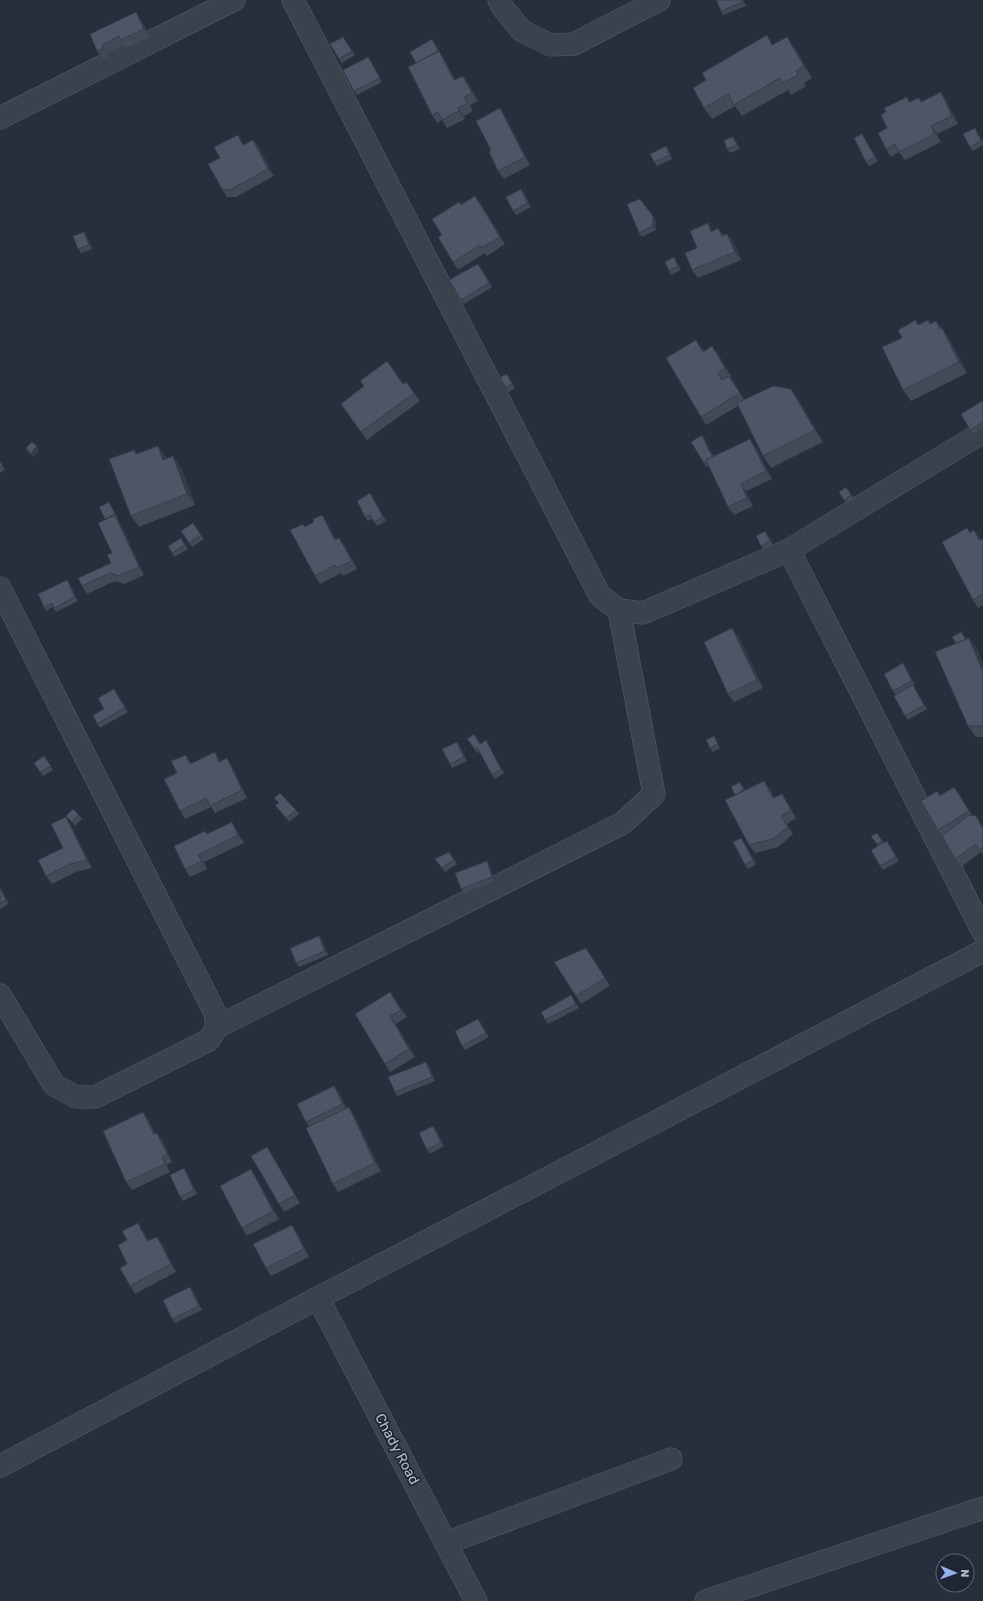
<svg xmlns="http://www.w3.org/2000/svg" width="983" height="1601" font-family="Rubik,sans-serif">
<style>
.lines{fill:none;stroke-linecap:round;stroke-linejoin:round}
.minor-casing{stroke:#585f6b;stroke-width:23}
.minor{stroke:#3b414d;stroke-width:22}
.wall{fill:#424a58}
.shaded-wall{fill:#363c47}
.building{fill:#4d5666;stroke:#363c47}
.labels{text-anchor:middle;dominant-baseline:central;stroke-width:3.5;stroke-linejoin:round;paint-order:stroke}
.street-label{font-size:14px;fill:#b7bcc8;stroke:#1f2633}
</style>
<rect width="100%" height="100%" fill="#272f3d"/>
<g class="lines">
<g class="minor-casing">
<g id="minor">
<polyline points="293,0 600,596 619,610 643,613 789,550"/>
<polyline points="499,0 503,8 522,31 551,45 574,44 659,0"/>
<polyline points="0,118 234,0"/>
<polyline points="983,432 789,550 983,932"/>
<polyline points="0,588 215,1013 217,1027 209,1040 95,1097 76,1097 54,1085 0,995"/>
<polyline points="217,1027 623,823 654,794 619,610"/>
<polyline points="318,1298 476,1601"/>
<polyline points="0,1466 318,1298 983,951"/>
<polyline points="446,1543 671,1459"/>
<polyline points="706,1601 983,1508"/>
</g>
</g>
<use href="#minor" class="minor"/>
</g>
<g class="wall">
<polygon points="716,0 743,0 746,6 723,15 721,11"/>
<polygon points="141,20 150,37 126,48 123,45 107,53 109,56 103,59 97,51 90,34"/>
<polygon points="343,37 355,55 342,63 339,59"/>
<polygon points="435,43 439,51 444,59 455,80 469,84 478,101 470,105 473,111 464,116 465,119 447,128 442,120 437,123 432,115 416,63"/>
<polygon points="773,44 795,48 812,78 804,83 806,86 791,95 788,90 742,116 735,106 712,119 704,108"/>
<polygon points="371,61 382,82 357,95 354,91"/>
<polygon points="919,98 922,102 946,100 958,124 937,134 941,142 905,160 899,152 891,157 886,149 887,128 910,102"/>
<polygon points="500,108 505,116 530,165 504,179 498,171 491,150"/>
<polygon points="975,128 983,142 983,145 973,151 970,147"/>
<polygon points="862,134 878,161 869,166 866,162"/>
<polygon points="733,137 736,141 740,149 730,153 727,149"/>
<polygon points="253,140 259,147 274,176 236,197 227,197 222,189 220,158"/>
<polygon points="666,146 669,150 672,159 657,166 654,162"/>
<polygon points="521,189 524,193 531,207 516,215 513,211"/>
<polygon points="475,196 481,204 505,244 487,256 485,253 458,270 453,262 442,235 461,204"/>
<polygon points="653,216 656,220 656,230 642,237 639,233"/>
<polygon points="718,228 723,235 727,234 733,241 741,260 698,278 692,270 697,248 713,231"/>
<polygon points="87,236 92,249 81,253 78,249"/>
<polygon points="674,257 681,270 671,275 669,271"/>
<polygon points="481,268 492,287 464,304 461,300"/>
<polygon points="936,321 950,340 967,373 911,401 903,390 902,338 919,325 931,324"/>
<polygon points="702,348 704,351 718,354 731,376 730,377 744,399 791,389 799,401 823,442 771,468 763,456 738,406 706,425 701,417"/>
<polygon points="507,374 515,388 509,392 506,388"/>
<polygon points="406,382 420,401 367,440 341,404 403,384"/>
<polygon points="983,403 983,428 973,434 970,430"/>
<polygon points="702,435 705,439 710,451 714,456 756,447 772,479 746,491 753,506 734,515 728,507 709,466 706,467 704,463"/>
<polygon points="37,446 39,450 34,457 28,452 26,448"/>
<polygon points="158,446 166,458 181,468 195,505 139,527 131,516 137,454"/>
<polygon points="0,461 5,470 0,473"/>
<polygon points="839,492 849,492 854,499 846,504"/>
<polygon points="373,497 386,521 377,526 372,519 368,521 365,517"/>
<polygon points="109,502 118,518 117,518 120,523 144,575 124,584 115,581 87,594 82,586 111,563 112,553"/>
<polygon points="322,515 327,523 336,540 345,546 357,569 343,576 341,573 320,584 315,576 305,527 314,522"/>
<polygon points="193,523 204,539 192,547 181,531"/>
<polygon points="967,528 970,532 974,530 981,540 983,539 983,605 978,608 973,600"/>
<polygon points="768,535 773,545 764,550 761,546"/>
<polygon points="184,542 188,549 174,557 172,553"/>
<polygon points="67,580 70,584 78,601 56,612 53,607 46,611 44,607"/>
<polygon points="738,636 763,688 734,702 728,694"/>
<polygon points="969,638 977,649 983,664 983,737 976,737 968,726 966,639"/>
<polygon points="903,663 915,685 913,686 927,709 908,720 905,716 896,695 893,691"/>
<polygon points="117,693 128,712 100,728 97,724 104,709"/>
<polygon points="714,736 720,748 713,752 710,748"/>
<polygon points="467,739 480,744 486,740 488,744 504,773 495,779 480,753 476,752"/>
<polygon points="460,746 467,761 452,768 450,764"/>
<polygon points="44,756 53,770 43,776 34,763"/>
<polygon points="227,758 232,766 247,798 215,813 211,807 185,819 180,811 177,773 192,763 221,761"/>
<polygon points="764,781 770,789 774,798 782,794 787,802 796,818 787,824 793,834 778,847 755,853 749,845 743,786 745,790"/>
<polygon points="954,787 960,795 972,815 981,824 983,827 983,855 981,852 961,867 955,859 942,836 938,830 937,791 940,795"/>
<polygon points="278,804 296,810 299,814 289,822 275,805"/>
<polygon points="79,815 82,819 75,826 66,816"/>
<polygon points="232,822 237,830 244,843 204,862 207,869 190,877 185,869 207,834"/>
<polygon points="71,825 92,868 76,872 52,884 46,876 63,848"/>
<polygon points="877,833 884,843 890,845 899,861 883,870 880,866 878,846 871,836"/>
<polygon points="741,838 744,842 756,864 748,869 745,865"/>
<polygon points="449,852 457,864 445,872 435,859"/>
<polygon points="487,861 489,865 495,881 464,893 461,889"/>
<polygon points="0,888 3,892 9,904 0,909"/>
<polygon points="319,936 322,940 328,955 299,967 296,963"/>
<polygon points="586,948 610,986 581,1004 576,996"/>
<polygon points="390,992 407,1017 396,1024 415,1057 390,1072 385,1064"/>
<polygon points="571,995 579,1008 548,1024 545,1020"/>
<polygon points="478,1019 489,1037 465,1050 462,1046"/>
<polygon points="429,1066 435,1081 397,1096 395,1092"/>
<polygon points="334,1086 340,1094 347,1108 354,1115 381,1171 338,1192 333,1184 309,1126 306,1122"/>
<polygon points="149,1120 155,1134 163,1141 172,1162 167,1165 170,1172 132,1190 126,1182"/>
<polygon points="436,1130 444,1146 430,1154 427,1150"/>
<polygon points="272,1155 300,1203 284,1212 279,1204"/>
<polygon points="251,1169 256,1177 279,1219 247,1236 242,1228"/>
<polygon points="187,1172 197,1194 183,1201 180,1197"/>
<polygon points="143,1231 148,1241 162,1244 176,1272 135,1294 130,1286 127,1264 127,1240"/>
<polygon points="297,1233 309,1257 271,1276 266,1268"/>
<polygon points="193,1291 202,1310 175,1323 172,1319"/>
</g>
<g class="shaded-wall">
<polygon points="136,12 141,20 150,37 144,29"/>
<polygon points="787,37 795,48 812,78 804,66"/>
<polygon points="432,39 440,54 439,51 444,59 460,88 454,80"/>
<polygon points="102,45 107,53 109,56 103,48"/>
<polygon points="463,76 469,84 478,101 472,93"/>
<polygon points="941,92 946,100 958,124 952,116"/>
<polygon points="458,108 464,116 465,119 459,111"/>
<polygon points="500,108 505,116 530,165 525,157"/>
<polygon points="931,126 937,134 941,142 935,134"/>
<polygon points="862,134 865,138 878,161 875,157"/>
<polygon points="733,137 736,141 740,149 737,145"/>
<polygon points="253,140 259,147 274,176 268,169"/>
<polygon points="666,146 669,150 672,159 670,155"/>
<polygon points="521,189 524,193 531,207 528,203"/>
<polygon points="475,196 481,204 505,244 500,237"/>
<polygon points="653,216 656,220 656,230 653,226"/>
<polygon points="708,223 713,231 711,232"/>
<polygon points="84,232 87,236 92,249 89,245"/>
<polygon points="727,234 733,241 741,260 735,252"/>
<polygon points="942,328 950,340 967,373 959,362"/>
<polygon points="712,346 718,354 731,376 725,368"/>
<polygon points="729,376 735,384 745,401 740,393"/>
<polygon points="791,389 799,401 823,442 815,430"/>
<polygon points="702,435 705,439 712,455 709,451"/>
<polygon points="750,439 756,447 772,479 766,471"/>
<polygon points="37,446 39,450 34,457 31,453"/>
<polygon points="158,446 166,458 171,471 163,460"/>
<polygon points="173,456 181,468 195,505 187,494"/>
<polygon points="741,484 746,491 753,506 747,498"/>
<polygon points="370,493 373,497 386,521 383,517"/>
<polygon points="115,515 120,523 144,575 139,567"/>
<polygon points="322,515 327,523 341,548 335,540"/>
<polygon points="974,530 980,538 983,545 979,540"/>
<polygon points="339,538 345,546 357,569 352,561"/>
<polygon points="67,580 70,584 78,601 75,597"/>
<polygon points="732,628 738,636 763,688 757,680"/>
<polygon points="969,638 977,649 983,664 983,672"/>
<polygon points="903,663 906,667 915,685 912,681"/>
<polygon points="114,689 117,693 128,712 125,708"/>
<polygon points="486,740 488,744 504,773 501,769"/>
<polygon points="457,742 460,746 467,761 464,757"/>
<polygon points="215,752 220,760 225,770 219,762"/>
<polygon points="186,755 191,763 196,772 190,764"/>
<polygon points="227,758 232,766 247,798 242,790"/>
<polygon points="764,781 770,789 779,806 773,798"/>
<polygon points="954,787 960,795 974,819"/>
<polygon points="781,816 787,824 793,834 788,827"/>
<polygon points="976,816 981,824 983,827 983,829"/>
<polygon points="66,817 71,825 92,868 87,860"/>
<polygon points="232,822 237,830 244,843 238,835"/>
<polygon points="741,838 744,842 756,864 753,860"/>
<polygon points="198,855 204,862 207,869 202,861"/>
<polygon points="487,861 489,865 495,881 492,877"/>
<polygon points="0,888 3,892 9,904 6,900"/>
<polygon points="319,936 322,940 328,955 325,951"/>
<polygon points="390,992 396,1000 407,1017 401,1010"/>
<polygon points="390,1016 396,1024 415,1057 409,1049"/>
<polygon points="478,1019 481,1023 489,1037 486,1033"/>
<polygon points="426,1062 429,1066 435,1081 432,1077"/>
<polygon points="334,1086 340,1094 349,1112 343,1104"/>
<polygon points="349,1107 354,1115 381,1171 375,1163"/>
<polygon points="143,1112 149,1120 159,1142 154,1134"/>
<polygon points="433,1126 436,1130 444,1146 441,1142"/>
<polygon points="157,1133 163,1141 172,1162 167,1154"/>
<polygon points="267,1147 272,1155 300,1203 295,1195"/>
<polygon points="162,1157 167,1165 170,1172 165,1164"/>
<polygon points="184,1168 187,1172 197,1194 194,1190"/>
<polygon points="251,1169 256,1177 279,1219 273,1211"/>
<polygon points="138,1223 143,1231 153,1249 147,1241"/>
<polygon points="292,1225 297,1233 309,1257 304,1249"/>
<polygon points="157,1237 162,1244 176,1272 171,1264"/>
<polygon points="190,1287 193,1291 202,1310 199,1306"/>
</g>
<g class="building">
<polygon points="716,0 742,0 743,2 721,11"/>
<polygon points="136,12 144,29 121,40 119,36 102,45 103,48 97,51 90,34"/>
<polygon points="767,35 772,45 787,37 804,66 796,71 798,75 783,83 780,78 734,105 728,94 704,108 693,88 706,80 702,73"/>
<polygon points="343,37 352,51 339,59 330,44"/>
<polygon points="432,39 438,51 416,63 410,52"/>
<polygon points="439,51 454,80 463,76 472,93 464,97 468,103 458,108 459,111 442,120 438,112 432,115 408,67"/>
<polygon points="368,57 380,78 354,91 343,70"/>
<polygon points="941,92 952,116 931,126 935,134 899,152 895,144 886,149 878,133 887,128 881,115 886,112 884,108 907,97 909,102 919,98 921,102"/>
<polygon points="500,108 525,157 498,171 489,152 491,150 476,121"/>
<polygon points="975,128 981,141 970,147 963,134"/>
<polygon points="862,134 875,157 866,162 854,138"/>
<polygon points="238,135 243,145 253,140 268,169 230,190 222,189 208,164 220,158 214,147"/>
<polygon points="733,137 737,145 727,149 724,140"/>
<polygon points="666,146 670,155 654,162 650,154"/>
<polygon points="521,189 528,203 513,211 506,197"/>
<polygon points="475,196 500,237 481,248 480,245 453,262 438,237 442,235 432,219 459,202 461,205"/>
<polygon points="640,199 653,216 653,226 639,233 627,204"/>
<polygon points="708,223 711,232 718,228 722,236 727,234 735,252 692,270 685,253 697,248 690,231"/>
<polygon points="84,232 89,245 78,249 73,236"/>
<polygon points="674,257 678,266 669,271 665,262"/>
<polygon points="478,264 489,283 461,300 449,280"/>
<polygon points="916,320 918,325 928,320 930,324 936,321 940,329 942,328 959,362 903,390 882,347 902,338 898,330"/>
<polygon points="696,340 703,352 712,346 725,368 718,373 722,380 729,376 740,393 701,417 666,358"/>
<polygon points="387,361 403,384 406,382 414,393 361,432 341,404 364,386 360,381"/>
<polygon points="507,374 512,384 506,388 500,377"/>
<polygon points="773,386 791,389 815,430 763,456 737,403"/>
<polygon points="982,401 983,403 983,422 970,430 961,414"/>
<polygon points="702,435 709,451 711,452 712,457 706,460 707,461 704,463 691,442"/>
<polygon points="750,439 766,471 741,484 747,498 728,507 706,460"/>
<polygon points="32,442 37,446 31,453 26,448"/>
<polygon points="158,446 163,460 173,456 187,494 131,516 109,459 134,450 136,454"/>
<polygon points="846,487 851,495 844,500 839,492"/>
<polygon points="370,493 383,517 374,522 370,515 365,517 357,501"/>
<polygon points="109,502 115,514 105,519 99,507"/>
<polygon points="115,515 139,567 118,576 110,573 82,586 78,578 111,563 107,555 112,553 98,523"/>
<polygon points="322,515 335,540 339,538 352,561 337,568 335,565 315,576 290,530 303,524 305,527 314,522 313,519"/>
<polygon points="193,523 201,535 189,543 181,531"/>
<polygon points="967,528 970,533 974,530 979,540 983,539 983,594 973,600 942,542"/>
<polygon points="765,531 770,541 761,546 756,536"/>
<polygon points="181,538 185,545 172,553 168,546"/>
<polygon points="67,580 75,597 54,608 52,603 44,607 38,594"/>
<polygon points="732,628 757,680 728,694 704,642"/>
<polygon points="961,632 966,639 956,643 952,637"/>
<polygon points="969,638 983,672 983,727 982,726 968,726 935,652"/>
<polygon points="903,663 912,681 893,691 884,674"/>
<polygon points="913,685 924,705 905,716 894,696"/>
<polygon points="114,689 125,708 97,724 93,715 104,709 98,698"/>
<polygon points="474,734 480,744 486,740 501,769 492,775 478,749 474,748 467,739"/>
<polygon points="714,736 718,744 710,748 706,740"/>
<polygon points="457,742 464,757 450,764 442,749"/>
<polygon points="215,752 219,762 227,758 242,790 210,806 206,798 180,811 164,779 177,773 171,761 186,755 190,764"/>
<polygon points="44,756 51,766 40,772 34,763"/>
<polygon points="764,781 773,798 782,794 791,810 781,816 788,827 773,839 749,845 725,800"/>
<polygon points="740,782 744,790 735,795 731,787"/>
<polygon points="954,787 969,811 938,830 921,801 937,791 940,796"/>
<polygon points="280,793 296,810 286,818 275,805 279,803 274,798"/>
<polygon points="73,809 79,815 72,822 66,816"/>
<polygon points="969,815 976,816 983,829 983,847 979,850 976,844 955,859 942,836"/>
<polygon points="66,817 87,860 70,864 46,876 38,860 63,848 51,824"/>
<polygon points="232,822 238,835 198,855 202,861 185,869 174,846 205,831 207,834"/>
<polygon points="877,833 882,841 877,844 871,836"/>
<polygon points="741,838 753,860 745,865 733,842"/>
<polygon points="887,841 896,857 880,866 871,850"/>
<polygon points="449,852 454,860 442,868 435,859"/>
<polygon points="487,861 492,877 461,889 455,873"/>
<polygon points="0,888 6,900 0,903"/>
<polygon points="319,936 325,951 296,963 290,948"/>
<polygon points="586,948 605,978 576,996 554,962"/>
<polygon points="390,992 401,1010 390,1016 409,1049 385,1064 355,1014"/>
<polygon points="571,995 576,1004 545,1020 541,1012"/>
<polygon points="478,1019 486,1033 462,1046 455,1031"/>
<polygon points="426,1062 432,1077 395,1092 388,1077"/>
<polygon points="334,1086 343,1104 306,1122 297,1104"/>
<polygon points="349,1107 375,1163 333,1184 306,1128"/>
<polygon points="143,1112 154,1134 157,1133 167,1154 162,1157 165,1164 126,1182 103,1131"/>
<polygon points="433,1126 441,1142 427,1150 419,1133"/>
<polygon points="267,1147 295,1195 279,1204 251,1156"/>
<polygon points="184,1168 194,1190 180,1197 170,1175"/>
<polygon points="251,1169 273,1211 242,1228 220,1186"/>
<polygon points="138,1223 147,1241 157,1237 171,1264 130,1286 120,1268 127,1264 118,1245 127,1240 122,1231"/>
<polygon points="292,1225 304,1249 266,1268 253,1244"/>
<polygon points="190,1287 199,1306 172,1319 163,1300"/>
</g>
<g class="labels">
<g class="street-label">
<text transform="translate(397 1449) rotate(62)">Chady Road</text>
</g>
</g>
<g transform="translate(955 1573) rotate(92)"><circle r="19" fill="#1f2633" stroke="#5c626f"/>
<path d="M0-3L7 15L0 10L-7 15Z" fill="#94b1f0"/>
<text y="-6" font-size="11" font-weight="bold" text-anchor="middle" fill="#b7bcc8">N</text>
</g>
</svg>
